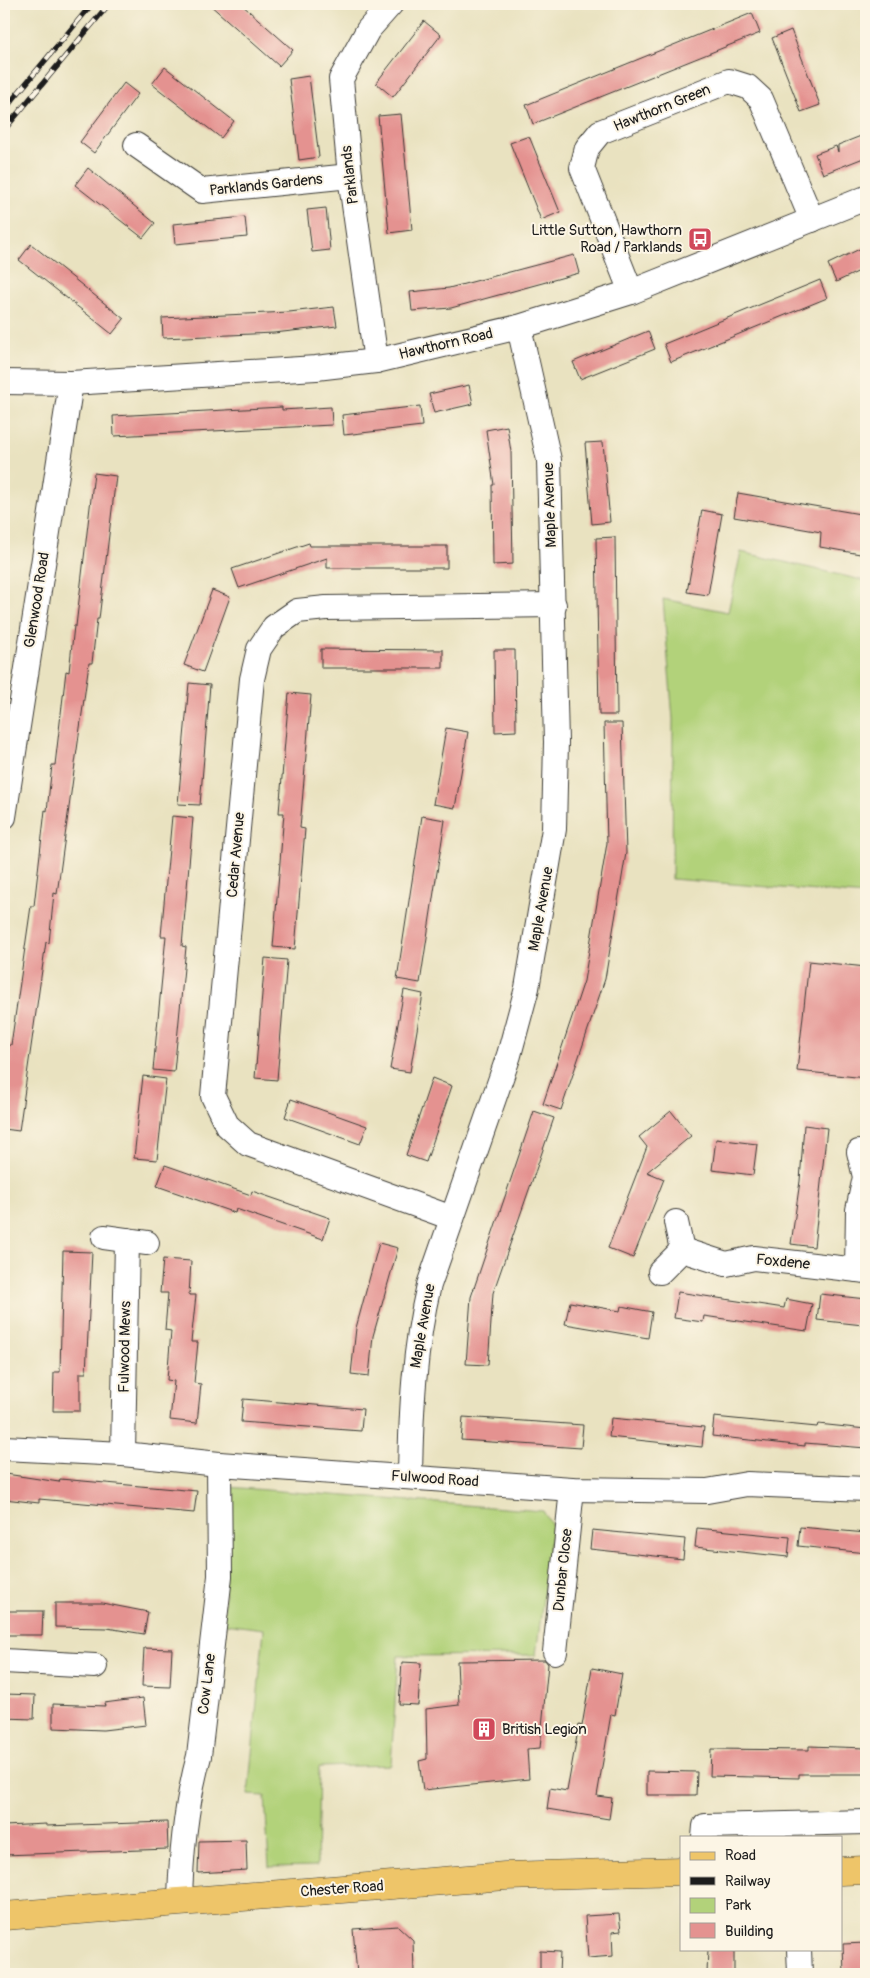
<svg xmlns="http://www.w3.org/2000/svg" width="870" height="1978" font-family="Pangolin,sans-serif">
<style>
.green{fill:#b2d27a;stroke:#67774b}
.building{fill:#e49290}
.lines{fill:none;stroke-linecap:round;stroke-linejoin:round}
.street-casing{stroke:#3b3a35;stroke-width:26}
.primary-casing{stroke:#3b3a35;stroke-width:29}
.street{stroke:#fff;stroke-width:24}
.primary{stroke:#eec569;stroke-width:28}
.rail-casing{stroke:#1c1c1c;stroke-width:5.5}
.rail{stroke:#fcf5e5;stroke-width:4;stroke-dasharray:11;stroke-linecap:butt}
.labels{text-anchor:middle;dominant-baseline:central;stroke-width:4;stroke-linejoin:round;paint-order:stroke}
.street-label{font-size:15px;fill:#1c1c1c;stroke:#fcf5e5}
.poi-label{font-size:15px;fill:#1c1c1c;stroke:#fcf5e5;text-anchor:end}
</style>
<rect width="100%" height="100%" fill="#fcf5e5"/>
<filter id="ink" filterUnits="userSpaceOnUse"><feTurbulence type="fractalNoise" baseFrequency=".02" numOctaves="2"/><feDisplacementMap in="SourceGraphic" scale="10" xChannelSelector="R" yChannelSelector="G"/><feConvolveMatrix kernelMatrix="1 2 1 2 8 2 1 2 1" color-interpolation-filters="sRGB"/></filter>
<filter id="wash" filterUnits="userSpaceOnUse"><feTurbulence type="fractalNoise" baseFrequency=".0096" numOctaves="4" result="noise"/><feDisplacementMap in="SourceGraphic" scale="20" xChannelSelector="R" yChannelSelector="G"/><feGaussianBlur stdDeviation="1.12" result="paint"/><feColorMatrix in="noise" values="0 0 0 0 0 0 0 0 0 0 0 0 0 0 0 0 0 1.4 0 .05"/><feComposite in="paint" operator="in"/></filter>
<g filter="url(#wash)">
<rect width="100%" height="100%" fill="#e9e2c0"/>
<g class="green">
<polygon points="741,552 866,581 866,895 672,879 673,719 663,599 728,612"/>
<polygon points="227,1487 543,1511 552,1526 536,1655 398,1656 391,1765 319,1767 317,1866 269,1867 265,1796 248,1795 264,1629 224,1624"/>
</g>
<g id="blocks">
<g class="building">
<polygon points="209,4 241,4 293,50 279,66"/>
<polygon points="752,13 760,33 533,124 526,105"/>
<polygon points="424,21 441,35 393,97 376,83"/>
<polygon points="791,30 820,105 801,112 772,38"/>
<polygon points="165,67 234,121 221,138 152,84"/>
<polygon points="309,76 319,157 299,160 289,79"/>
<polygon points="124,83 138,94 94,153 80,142"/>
<polygon points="401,114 412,230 389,233 378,116"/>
<polygon points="866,134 866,157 823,174 815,154 836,146 838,152 838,145"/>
<polygon points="529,136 560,212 541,220 510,143"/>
<polygon points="88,168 155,223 143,238 75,185"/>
<polygon points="326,208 330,250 312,252 307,210"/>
<polygon points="245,217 247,237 175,244 173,224"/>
<polygon points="31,244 124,319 112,334 19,260"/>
<polygon points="866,246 866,268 836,282 828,264"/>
<polygon points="574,255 579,273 451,308 412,311 410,292 449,288"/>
<polygon points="820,280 827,298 671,362 664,344"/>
<polygon points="334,307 337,326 274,333 163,338 162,318 289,312"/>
<polygon points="648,331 655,349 580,379 573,362"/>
<polygon points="469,385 473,404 434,413 429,394"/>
<polygon points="420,406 422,426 344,435 342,415"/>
<polygon points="282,407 282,410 331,407 332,425 114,436 113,416"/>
<polygon points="507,426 511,452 513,564 493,565 492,485 494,485 486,430"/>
<polygon points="603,442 610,522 592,524 585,443"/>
<polygon points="94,473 116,476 99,619 97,619 92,663 89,663 57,894 54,893 49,943 46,942 19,1131 4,1129 4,1091 9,1045 11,1045 31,906 34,906 45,810 47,811 52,765 55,765 66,671 69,672 74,626 76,626"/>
<polygon points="738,493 866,515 866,555 820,547 821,532 734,517"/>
<polygon points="702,510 722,514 708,595 687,592"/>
<polygon points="615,537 617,715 599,715 596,538"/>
<polygon points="309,543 310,546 447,546 447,568 327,568 327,558 239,588 232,569"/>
<polygon points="212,590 230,597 203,672 184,665"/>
<polygon points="321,649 443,650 443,668 321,668"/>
<polygon points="494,650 515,650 516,731 495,732"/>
<polygon points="189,683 210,685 200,805 178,804"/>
<polygon points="289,693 311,695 300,828 305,829 295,949 273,947 284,813 279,813"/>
<polygon points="604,723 622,723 626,853 605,979 561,1110 543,1104 584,981 607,843"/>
<polygon points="446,728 468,732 455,808 433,804"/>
<polygon points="172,816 193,818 182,946 186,947 174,1072 153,1070 166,936 161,936"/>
<polygon points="422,816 445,820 420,983 397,979"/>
<polygon points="265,958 287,960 277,1080 255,1078"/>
<polygon points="809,961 866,967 866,1078 797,1071"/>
<polygon points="404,990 423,994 410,1072 390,1069"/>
<polygon points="143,1076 166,1079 157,1160 134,1158"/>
<polygon points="432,1078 452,1086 426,1162 406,1155"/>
<polygon points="291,1099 367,1126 360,1144 285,1117"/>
<polygon points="534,1111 554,1118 493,1293 488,1365 466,1364 471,1297"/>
<polygon points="671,1111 691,1136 647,1172 664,1179 633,1258 608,1248 647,1147 639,1137"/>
<polygon points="804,1125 827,1128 814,1247 791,1244 800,1181"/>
<polygon points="716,1139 757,1144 753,1175 712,1170"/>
<polygon points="165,1165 251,1195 252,1191 330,1218 323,1239 236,1209 235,1213 157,1186"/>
<polygon points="379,1243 398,1248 373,1336 369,1376 351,1374 356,1328"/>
<polygon points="63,1251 92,1252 86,1373 80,1373 80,1411 53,1411 54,1372 60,1372"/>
<polygon points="163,1259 191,1261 189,1295 196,1295 191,1342 198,1342 194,1383 201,1384 197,1423 170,1420 174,1381 167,1380 171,1331 165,1330 168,1293 160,1293"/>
<polygon points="678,1292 784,1308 786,1299 812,1304 807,1331 704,1316 703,1322 674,1318"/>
<polygon points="820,1294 866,1299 863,1325 817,1320"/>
<polygon points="570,1302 620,1311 621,1306 652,1312 648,1338 565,1324"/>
<polygon points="243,1399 363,1409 361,1431 241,1422"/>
<polygon points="463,1417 583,1425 581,1448 461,1440"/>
<polygon points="714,1417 817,1427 818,1424 866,1429 866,1448 805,1443 805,1446 712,1436"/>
<polygon points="611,1418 704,1427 702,1447 609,1437"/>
<polygon points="6,1474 59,1482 60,1479 197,1491 194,1513 39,1499 39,1503 4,1499"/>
<polygon points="800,1527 866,1533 866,1553 798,1546"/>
<polygon points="697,1528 790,1537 788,1557 695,1547"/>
<polygon points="592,1530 685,1539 683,1559 590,1549"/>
<polygon points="55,1603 102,1603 148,1612 144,1634 107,1628 55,1627"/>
<polygon points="4,1611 43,1611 42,1635 4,1635"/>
<polygon points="144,1648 172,1649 170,1687 142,1686"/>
<polygon points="545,1660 548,1664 540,1748 527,1749 529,1779 423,1790 419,1761 427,1759 426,1709 459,1705 457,1661"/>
<polygon points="402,1662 421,1663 418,1705 399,1704"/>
<polygon points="592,1668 622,1674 615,1715 611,1714 597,1796 612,1798 609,1819 547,1809 550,1788 567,1791 579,1725 582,1726"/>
<polygon points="4,1694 35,1695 34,1719 4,1718"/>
<polygon points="143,1698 146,1725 103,1730 53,1728 53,1704 105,1706 104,1703"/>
<polygon points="809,1746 866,1748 866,1774 799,1774 799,1778 710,1776 711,1749 809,1750"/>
<polygon points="647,1771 697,1772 696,1795 647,1795"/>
<polygon points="167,1822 168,1849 4,1855 4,1826 46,1824 46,1826"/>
<polygon points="246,1840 247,1870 198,1873 199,1841"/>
<polygon points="619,1914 621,1931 612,1932 613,1956 588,1958 585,1916"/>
<polygon points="398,1926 413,1940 414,1974 357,1974 353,1929"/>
<polygon points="866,1943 866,1974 844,1974 843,1944"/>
<polygon points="708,1949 734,1949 734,1974 707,1974"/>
<polygon points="540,1951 560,1952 559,1974 540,1974"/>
</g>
</g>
</g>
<g filter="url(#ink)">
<use href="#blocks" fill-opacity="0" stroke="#3b3a35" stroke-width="1"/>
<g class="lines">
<g class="street-casing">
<g id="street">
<polyline points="136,145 202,191 350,176"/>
<polyline points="631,292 582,168 587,148 600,132 729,81 748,87 761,99 812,220"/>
<polyline points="376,361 350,176 341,79 368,30 391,4"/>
<polyline points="4,382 71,383 316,368 376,361 519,327 631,292 866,198"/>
<polyline points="4,817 71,383"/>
<polyline points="452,1218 248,1144 227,1125 213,1096 252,679 259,649 274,627 297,611 326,608 554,605"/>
<polyline points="676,1222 682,1250"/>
<polyline points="104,1237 147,1243"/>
<polyline points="857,1270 858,1210 865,1177 859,1152"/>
<polyline points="660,1272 682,1250 726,1264 754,1258 866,1271"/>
<polyline points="4,1448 123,1454 219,1464 572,1489 707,1491 747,1484 866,1489"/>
<polyline points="123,1454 127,1240"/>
<path d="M 410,1477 C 411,1412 414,1348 429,1285 L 509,1055 L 527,988 L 554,829 L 556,742 L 549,460 L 519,327"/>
<polyline points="555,1652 572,1489"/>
<polyline points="4,1661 95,1666"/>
<polyline points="704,1837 705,1826 866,1822"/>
<path d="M 180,1902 C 181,1852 186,1804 199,1756 L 220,1576 L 219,1464"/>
<polyline points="799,1949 800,1974"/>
</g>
</g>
<g class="primary-casing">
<g id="primary">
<polyline points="841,1871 866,1870"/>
<polyline points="4,1916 505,1876 681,1871"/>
</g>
</g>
<use href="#street" class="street"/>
<use href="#primary" class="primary"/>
<g class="rail-casing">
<g id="rail">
<polyline points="4,110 92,4"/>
<polyline points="4,130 109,4"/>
</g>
</g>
<use href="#rail" class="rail"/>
</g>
</g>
<defs>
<g id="bus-square" transform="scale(1.25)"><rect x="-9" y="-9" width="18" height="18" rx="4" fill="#d1495b" stroke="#fcf5e5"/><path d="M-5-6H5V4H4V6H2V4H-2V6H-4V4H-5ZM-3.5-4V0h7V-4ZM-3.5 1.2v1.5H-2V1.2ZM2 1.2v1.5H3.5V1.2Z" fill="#fff"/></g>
<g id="building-square" transform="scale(1.25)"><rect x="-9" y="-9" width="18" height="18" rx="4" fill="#d1495b" stroke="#fcf5e5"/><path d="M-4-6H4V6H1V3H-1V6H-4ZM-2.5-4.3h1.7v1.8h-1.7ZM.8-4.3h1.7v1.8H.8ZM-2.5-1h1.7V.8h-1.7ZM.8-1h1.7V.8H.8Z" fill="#fff"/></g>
</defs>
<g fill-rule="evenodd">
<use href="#bus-square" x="700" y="239"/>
<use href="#building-square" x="484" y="1729"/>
</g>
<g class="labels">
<g class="street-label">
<text transform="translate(662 108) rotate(-22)">Hawthorn Green</text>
<text transform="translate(350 175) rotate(-97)">Parklands</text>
<text transform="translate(266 185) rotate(-6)">Parklands Gardens</text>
<text transform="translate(446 344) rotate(-13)">Hawthorn Road</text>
<text transform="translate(550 505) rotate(-92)">Maple Avenue</text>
<text transform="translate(37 600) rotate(-81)">Glenwood Road</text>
<text transform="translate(236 855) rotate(-85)">Cedar Avenue</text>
<text transform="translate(541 909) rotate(-80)">Maple Avenue</text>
<text transform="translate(783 1262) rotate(5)">Foxdene</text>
<text transform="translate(423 1326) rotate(-80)">Maple Avenue</text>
<text transform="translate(125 1347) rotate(-89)">Fulwood Mews</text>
<text transform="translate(435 1479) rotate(4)">Fulwood Road</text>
<text transform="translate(563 1570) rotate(-84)">Dunbar Close</text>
<text transform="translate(207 1684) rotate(-83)">Cow Lane</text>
<text transform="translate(342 1889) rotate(-4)">Chester Road</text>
</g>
<g class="poi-label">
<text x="682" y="230">Little Sutton, Hawthorn<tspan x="682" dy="17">Road / Parklands</tspan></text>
<text x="502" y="1729" text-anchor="start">British Legion</text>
</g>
</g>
<rect width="870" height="1978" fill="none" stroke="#fcf5e5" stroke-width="20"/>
<rect x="680" y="1836" width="162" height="115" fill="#fcf5e5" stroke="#a29e95"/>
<rect x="690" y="1852" width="25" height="8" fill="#eec569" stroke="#a29e95"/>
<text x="725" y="1860" font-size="15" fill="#1c1c1c">Road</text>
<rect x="690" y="1877" width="25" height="8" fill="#1c1c1c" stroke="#a29e95"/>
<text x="725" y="1886" font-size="15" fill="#1c1c1c">Railway</text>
<rect x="690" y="1898" width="25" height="15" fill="#b2d27a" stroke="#a29e95"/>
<text x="725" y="1910" font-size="15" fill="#1c1c1c">Park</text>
<rect x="690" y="1923" width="25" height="15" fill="#e49290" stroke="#a29e95"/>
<text x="725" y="1936" font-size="15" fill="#1c1c1c">Building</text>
</svg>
